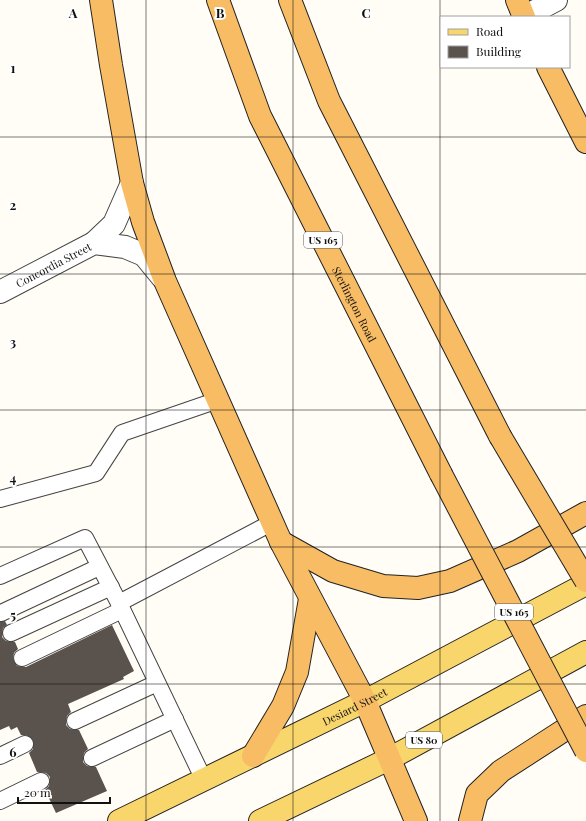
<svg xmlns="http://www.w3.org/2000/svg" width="586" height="821" font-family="'Playfair Display',serif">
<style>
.building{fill:#5a524d}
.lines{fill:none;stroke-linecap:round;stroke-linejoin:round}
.service-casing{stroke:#444;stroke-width:18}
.minor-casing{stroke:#444;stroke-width:24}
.primary-casing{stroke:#222;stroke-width:24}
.trunk-casing{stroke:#222;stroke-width:24}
.service{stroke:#fff;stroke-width:16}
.minor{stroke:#fff;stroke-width:22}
.primary{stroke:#f9d66b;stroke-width:22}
.trunk{stroke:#f7bc64;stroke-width:22}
.trunk-bridge-casing{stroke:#222;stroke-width:24;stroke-linecap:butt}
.trunk-bridge{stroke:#f7bc64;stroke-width:22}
.grid{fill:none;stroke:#111;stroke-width:1;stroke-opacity:0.55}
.labels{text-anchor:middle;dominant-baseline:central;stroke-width:4;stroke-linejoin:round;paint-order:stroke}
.shield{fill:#fff;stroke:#585858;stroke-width:1}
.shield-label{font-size:10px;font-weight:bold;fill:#111}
.street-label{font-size:11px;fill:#111;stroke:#fff}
.grid-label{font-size:13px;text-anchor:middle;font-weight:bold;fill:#111;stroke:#fff;stroke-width:4;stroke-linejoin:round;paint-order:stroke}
</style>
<rect width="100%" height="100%" fill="#fffdf5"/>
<polygon class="building" points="5,621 7,625 3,628 2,637 6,641 15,642 18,649 14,653 13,658 17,666 26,667 112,625 134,671 123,677 124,679 68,704 71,712 67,716 66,725 70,729 79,730 88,749 84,753 83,762 87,766 96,767 107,791 56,813 45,790 49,786 50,777 46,773 37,772 29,753 33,749 33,740 26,735 21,735 17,727 11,730 9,726 0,730 0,622"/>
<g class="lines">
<g class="service-casing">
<g id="service">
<polyline points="0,499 96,473 122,433 218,400"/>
<polyline points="0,576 85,538 119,603 273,522"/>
<polyline points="119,603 204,780"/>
<polyline points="1,613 99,567"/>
<polyline points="11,633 111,587"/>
<polyline points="22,658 122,610"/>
<polyline points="75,721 157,683"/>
<polyline points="0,756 25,744"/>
<polyline points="92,758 175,719"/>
<polyline points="0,801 41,781"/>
</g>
</g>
<g class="minor-casing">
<g id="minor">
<polyline points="524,17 556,0"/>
<polyline points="94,243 114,224 132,183"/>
<path id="s1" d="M 0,292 L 94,243 L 125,247 L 144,255 L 162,277"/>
</g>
</g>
<g class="primary-casing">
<g id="primary">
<path id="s2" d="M 119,821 L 365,701 L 586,584"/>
<polyline points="260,821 389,759 586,652"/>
</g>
</g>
<g class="trunk-casing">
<g id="trunk">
<polyline points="101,0 111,65 132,183 143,222 165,281 281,542 365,701 416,821"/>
<path id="s3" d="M 218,0 L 260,116 L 441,474"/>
<polyline points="290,0 329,101 500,436"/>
<polyline points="517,0 524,17"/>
<polyline points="548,67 586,142"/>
<polyline points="281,542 333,571 383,586 418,588 450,581 518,551 586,513"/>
<polyline points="253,756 283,706 297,672 310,599"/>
<polyline points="470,821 477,794 501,771 586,716"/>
</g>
</g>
<use href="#service" class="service"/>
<use href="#minor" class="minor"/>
<use href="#primary" class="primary"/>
<use href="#trunk" class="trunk"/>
<g class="trunk-bridge-casing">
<g id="trunk-bridge">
<polyline points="500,436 586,581"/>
<polyline points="441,474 586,751"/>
</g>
</g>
<use href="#trunk-bridge" class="trunk-bridge"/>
</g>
<path class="grid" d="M 146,0 L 146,821M 293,0 L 293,821M 440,0 L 440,821M 0,137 L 586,137M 0,274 L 586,274M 0,410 L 586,410M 0,547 L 586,547M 0,684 L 586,684"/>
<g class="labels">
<g class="shield">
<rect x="304" y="232" width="38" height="16" rx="3"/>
<rect x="495" y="604" width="38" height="16" rx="3"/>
<rect x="406" y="732" width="36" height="16" rx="3"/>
</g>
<g class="shield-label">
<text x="323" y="240">US 165</text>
<text x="514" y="612">US 165</text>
<text x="424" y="740">US 80</text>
</g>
<g class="street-label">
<text stroke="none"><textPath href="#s1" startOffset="60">Concordia Street</textPath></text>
<text stroke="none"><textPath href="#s3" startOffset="334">Sterlington Road</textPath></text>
<text stroke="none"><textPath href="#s2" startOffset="262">Desiard Street</textPath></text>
</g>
</g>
<g class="grid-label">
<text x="73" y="18">A</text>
<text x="220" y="18">B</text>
<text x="366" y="18">C</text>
<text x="13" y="73">1</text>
<text x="13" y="210">2</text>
<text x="13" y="347">3</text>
<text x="13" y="483">4</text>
<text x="13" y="620">5</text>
<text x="13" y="757">6</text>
</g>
<rect x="440" y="16" width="130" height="52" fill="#ffffff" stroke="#a0a0a0"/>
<rect x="448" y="29" width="20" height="6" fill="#f9d66b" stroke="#a0a0a0"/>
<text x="476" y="36" font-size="12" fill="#111111">Road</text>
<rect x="448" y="46" width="20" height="12" fill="#5a524d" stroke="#a0a0a0"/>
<text x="476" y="56" font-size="12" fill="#111111">Building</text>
<path d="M18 797v6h92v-6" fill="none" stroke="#111111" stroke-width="2"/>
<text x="24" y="797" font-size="12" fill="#111111" stroke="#ffffff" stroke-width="3" paint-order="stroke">20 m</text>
</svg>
